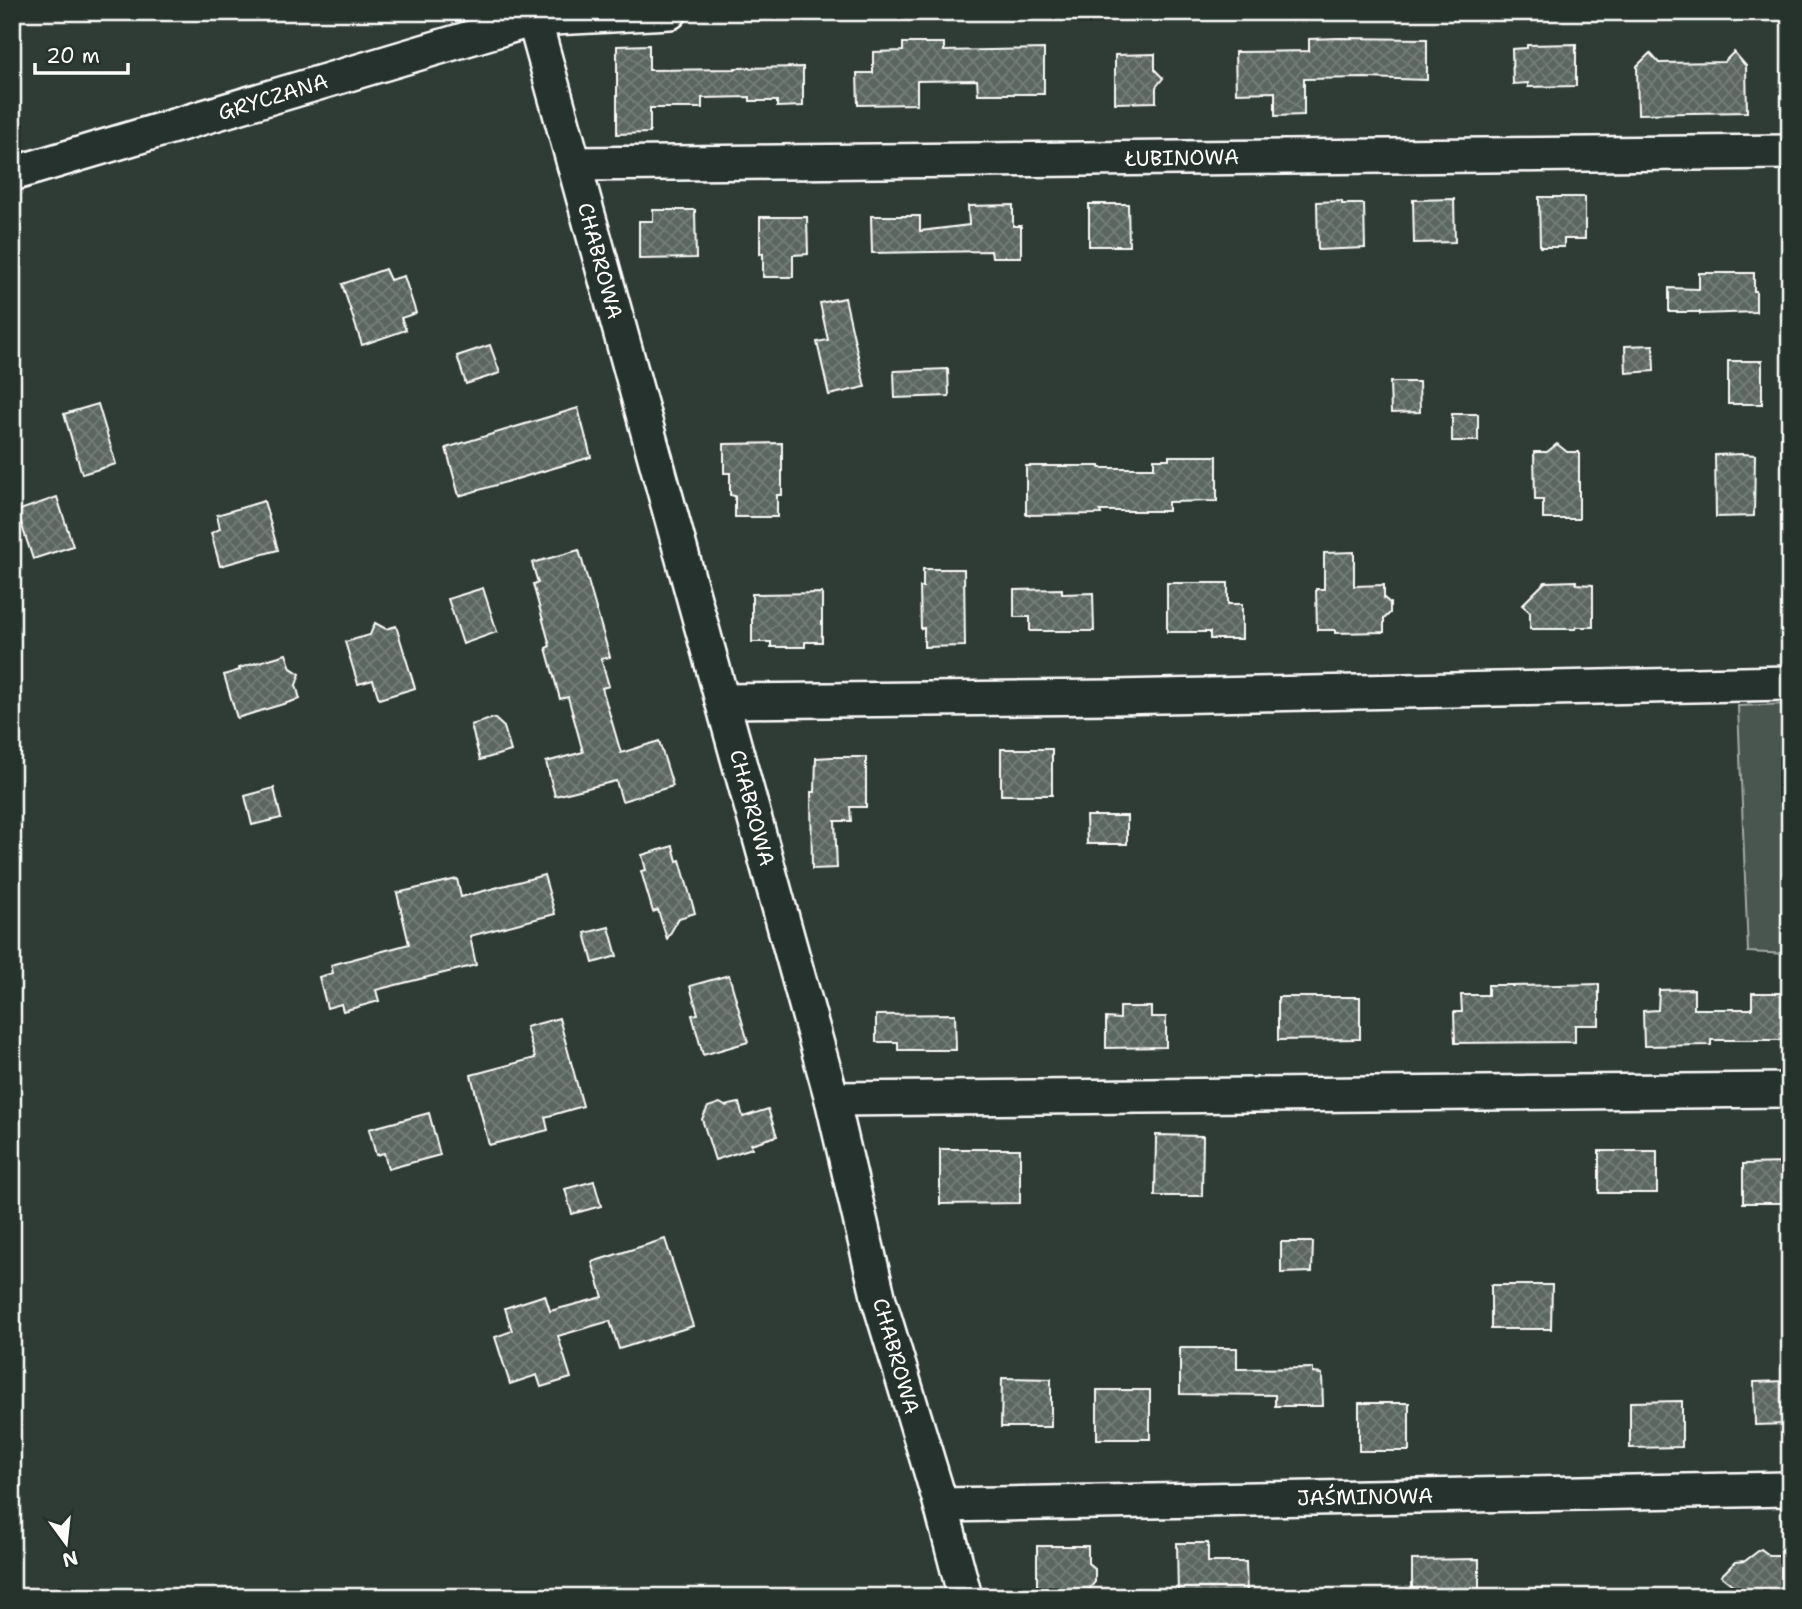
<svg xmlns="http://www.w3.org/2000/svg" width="1802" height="1609" font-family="'Shantell Sans',sans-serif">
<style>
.green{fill:#4a544f;stroke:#a4aaa7;stroke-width:2}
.building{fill:url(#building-cross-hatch);stroke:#fff;stroke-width:2}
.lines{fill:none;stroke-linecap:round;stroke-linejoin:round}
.minor-casing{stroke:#fff;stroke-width:38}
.minor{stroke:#26332d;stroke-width:33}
.labels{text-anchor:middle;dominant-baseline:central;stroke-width:5;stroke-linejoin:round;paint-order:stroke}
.street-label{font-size:21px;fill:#fff;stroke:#26332d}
</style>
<defs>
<pattern id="building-cross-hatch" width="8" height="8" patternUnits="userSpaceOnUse" patternTransform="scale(1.75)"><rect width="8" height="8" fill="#5b6661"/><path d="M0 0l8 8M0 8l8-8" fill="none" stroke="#747d79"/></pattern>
</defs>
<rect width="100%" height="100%" fill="#2f3b35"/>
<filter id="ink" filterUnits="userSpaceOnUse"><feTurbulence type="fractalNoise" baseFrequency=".0143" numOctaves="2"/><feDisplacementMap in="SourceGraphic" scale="14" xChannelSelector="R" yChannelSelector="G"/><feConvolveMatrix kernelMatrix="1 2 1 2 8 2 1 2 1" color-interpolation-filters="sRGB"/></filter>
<g filter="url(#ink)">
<polygon class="green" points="1790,704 1790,954 1748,952 1738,706"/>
<g class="building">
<polygon points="1339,38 1427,39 1427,80 1365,78 1304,79 1304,115 1275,116 1275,92 1236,93 1235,52 1309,51 1309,39"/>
<polygon points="903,43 944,43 944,51 1044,49 1044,94 978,94 977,80 917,81 917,104 858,105 857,73 873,73 873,52 903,51"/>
<polygon points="1576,44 1576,86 1528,87 1528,83 1513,84 1512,49 1527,48 1527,45"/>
<polygon points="649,45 649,70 735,69 735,68 803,67 803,106 777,107 777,101 750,101 750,97 702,98 702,108 650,108 650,133 617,134 617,46"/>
<polygon points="1734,52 1746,66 1747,112 1638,114 1637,66 1650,53 1659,63 1724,62"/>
<polygon points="1155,54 1155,70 1163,78 1156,87 1156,102 1115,103 1115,55"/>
<polygon points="1539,197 1585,197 1585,239 1564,239 1564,247 1540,247"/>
<polygon points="1454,199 1455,242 1414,243 1413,200"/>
<polygon points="1342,201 1342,204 1364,204 1365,248 1318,250 1317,202"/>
<polygon points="1089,204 1128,204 1129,246 1089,246"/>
<polygon points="1013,205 1013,226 1021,226 1021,257 992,257 991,251 872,253 871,216 920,216 920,231 969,225 968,206"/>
<polygon points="653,210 695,210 696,258 639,259 639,221 653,221"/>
<polygon points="760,217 807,217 808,254 793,255 793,277 763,277 763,253 760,254"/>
<polygon points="385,269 390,280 404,276 416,313 401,318 406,330 362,345 342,284"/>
<polygon points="1699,273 1754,273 1754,291 1756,291 1756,312 1700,314 1700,312 1669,312 1669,288 1699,289"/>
<polygon points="845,298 865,387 829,395 817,342 828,340 820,303"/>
<polygon points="490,345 500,373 466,384 457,356"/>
<polygon points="1653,345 1654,371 1626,373 1625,346"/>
<rect x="1728" y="361" width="34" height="43"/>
<polygon points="948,369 949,396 895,398 894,371"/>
<polygon points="1390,382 1419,382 1420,412 1391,413"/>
<polygon points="98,404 116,464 82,474 64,414"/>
<polygon points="578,408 591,457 459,496 446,448"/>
<rect x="1452" y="414" width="26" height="27"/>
<polygon points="782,443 782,495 777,495 777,517 735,517 735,496 730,495 730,473 724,473 724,444"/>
<polygon points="1557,444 1567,452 1579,452 1579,519 1543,519 1543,500 1535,500 1534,452 1547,452"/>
<polygon points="1743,454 1755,455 1754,516 1716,517 1715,455"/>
<polygon points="1169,456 1217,456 1217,501 1168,502 1168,511 1100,511 1101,514 1026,515 1026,466 1100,466 1100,468 1154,468 1154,459 1169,459"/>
<polygon points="57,497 73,546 33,559 17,511"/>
<polygon points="264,501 278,550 220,566 211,533 220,529 217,515"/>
<polygon points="579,550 610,657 601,659 609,686 602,688 621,753 659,741 673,786 622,801 616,781 555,796 546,762 583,752 568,697 560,699 546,648 550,646 533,584 538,583 532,563"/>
<polygon points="1354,552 1354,586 1384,585 1384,598 1390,603 1390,613 1384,619 1384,632 1335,633 1335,630 1317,630 1316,589 1324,589 1324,553"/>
<polygon points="923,569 964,569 965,646 924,647 924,628 921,629 920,587 923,587"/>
<polygon points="1576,581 1576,584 1593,585 1593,627 1576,627 1575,629 1530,629 1530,612 1522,605 1545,582"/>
<polygon points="1167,583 1228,583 1228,604 1242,604 1242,639 1210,639 1210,632 1167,632"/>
<polygon points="483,588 497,632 463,644 448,599"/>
<polygon points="1062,589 1062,594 1093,593 1094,631 1030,631 1030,617 1014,617 1014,590"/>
<polygon points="822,593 822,642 805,642 805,647 771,647 771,642 752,642 752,594"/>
<polygon points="375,623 386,629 396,626 415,688 379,699 373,680 358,684 345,642 370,635"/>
<polygon points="286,654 291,668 300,674 296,685 300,699 237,718 224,675 240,670 239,668"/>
<polygon points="494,718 504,727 511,751 480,760 471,725"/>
<rect x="1001" y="749" width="51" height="46"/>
<polygon points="832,757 866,757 866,807 850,807 851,821 835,821 837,868 812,869 811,792 815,792 816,758"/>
<polygon points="274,788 281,818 252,825 245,796"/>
<polygon points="1086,816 1127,816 1127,844 1087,844"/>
<polygon points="673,846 677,861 680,860 695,913 679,918 667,939 658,910 653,912 641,871 646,870 642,855"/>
<polygon points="544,875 555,914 470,936 476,965 376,990 379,1001 343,1011 341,1004 327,1008 319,977 333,973 331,965 409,944 397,893 457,879 461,897"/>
<polygon points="609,927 617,956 593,963 585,933"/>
<polygon points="729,975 748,1042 703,1055 692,1015 698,1014 690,986"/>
<polygon points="1599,984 1599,1025 1575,1025 1575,1042 1455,1043 1454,1012 1462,1012 1461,995 1488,995 1488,985 1512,985 1512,986"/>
<polygon points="1694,989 1694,1009 1752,1009 1752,993 1790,993 1790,1040 1711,1040 1711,1045 1644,1046 1643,1011 1658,1010 1659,990"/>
<polygon points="1278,997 1360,997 1360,1039 1278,1040"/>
<polygon points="1120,1007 1151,1007 1151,1017 1166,1017 1166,1047 1106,1048 1106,1018 1120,1019"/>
<polygon points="955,1014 956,1050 898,1050 898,1042 876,1042 876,1015"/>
<polygon points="559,1018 583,1106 545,1117 548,1130 489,1145 471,1075 535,1058 526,1027"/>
<polygon points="720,1103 725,1106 739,1103 743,1117 768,1109 777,1136 751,1144 752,1148 715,1160 702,1119 708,1107"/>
<polygon points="429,1113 440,1155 388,1169 384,1153 376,1155 369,1129"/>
<polygon points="1156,1135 1203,1136 1202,1196 1155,1196"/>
<polygon points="940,1149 1020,1149 1020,1203 940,1204"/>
<rect x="1599" y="1151" width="58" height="42"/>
<polygon points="1790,1163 1790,1203 1743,1203 1743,1164"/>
<polygon points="594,1181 601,1206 572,1214 565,1189"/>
<polygon points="665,1239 693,1326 619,1349 610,1321 558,1336 571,1378 541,1387 537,1375 510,1384 495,1337 512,1331 505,1308 545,1295 550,1311 603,1297 592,1262"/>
<polygon points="1281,1242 1313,1242 1312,1272 1281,1273"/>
<polygon points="1491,1285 1552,1285 1551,1329 1491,1329"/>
<polygon points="1180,1348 1237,1348 1237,1369 1313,1368 1313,1373 1322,1374 1323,1406 1275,1406 1275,1395 1180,1394"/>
<polygon points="1002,1378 1051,1379 1051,1427 1001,1427"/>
<polygon points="1790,1381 1790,1424 1755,1425 1754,1382"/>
<rect x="1097" y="1390" width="53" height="49"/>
<polygon points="1682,1401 1682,1447 1630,1448 1630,1402"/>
<rect x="1359" y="1403" width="50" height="48"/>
<polygon points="1177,1543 1208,1543 1208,1562 1246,1562 1247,1597 1178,1597"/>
<polygon points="1037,1546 1088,1546 1088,1563 1095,1569 1095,1582 1089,1589 1089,1597 1037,1597"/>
<polygon points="1761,1549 1769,1555 1787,1555 1787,1597 1747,1597 1747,1595 1734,1595 1734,1586 1721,1576 1735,1562 1745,1561"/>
<polygon points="1479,1559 1479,1597 1412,1597 1412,1560"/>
</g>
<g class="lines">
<g class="minor-casing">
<g id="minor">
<polyline points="534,19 832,1099 879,1300 941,1505 965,1597"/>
<polyline points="574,164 1790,152"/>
<polyline points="12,174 534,19 670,12"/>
<polyline points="722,701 1114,697 1790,683"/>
<polyline points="832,1099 1790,1090"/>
<polyline points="941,1505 1790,1489"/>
</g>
</g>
<use href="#minor" class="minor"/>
</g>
</g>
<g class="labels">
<g class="street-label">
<text transform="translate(273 97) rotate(-17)">GRYCZANA</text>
<text transform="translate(1182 158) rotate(-1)">ŁUBINOWA</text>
<text transform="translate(600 261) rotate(75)">CHABROWA</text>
<text transform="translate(752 808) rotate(75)">CHABROWA</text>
<text transform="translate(896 1356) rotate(74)">CHABROWA</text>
<text transform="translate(1365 1497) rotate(-1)">JAŚMINOWA</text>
</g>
</g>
<rect width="1802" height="1609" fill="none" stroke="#26332d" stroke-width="42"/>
<rect x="21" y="21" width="1760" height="1567" fill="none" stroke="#fff" stroke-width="2.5" filter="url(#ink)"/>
<g transform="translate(66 1543) rotate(165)" stroke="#26332d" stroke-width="5" paint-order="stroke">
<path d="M0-5L12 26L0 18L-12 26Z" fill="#ffffff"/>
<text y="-10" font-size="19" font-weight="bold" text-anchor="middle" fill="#ffffff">N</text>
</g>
<path d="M35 63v10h93v-10" fill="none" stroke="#ffffff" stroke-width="3.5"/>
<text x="46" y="63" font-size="21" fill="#ffffff" stroke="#26332d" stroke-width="5" paint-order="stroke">20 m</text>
</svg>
